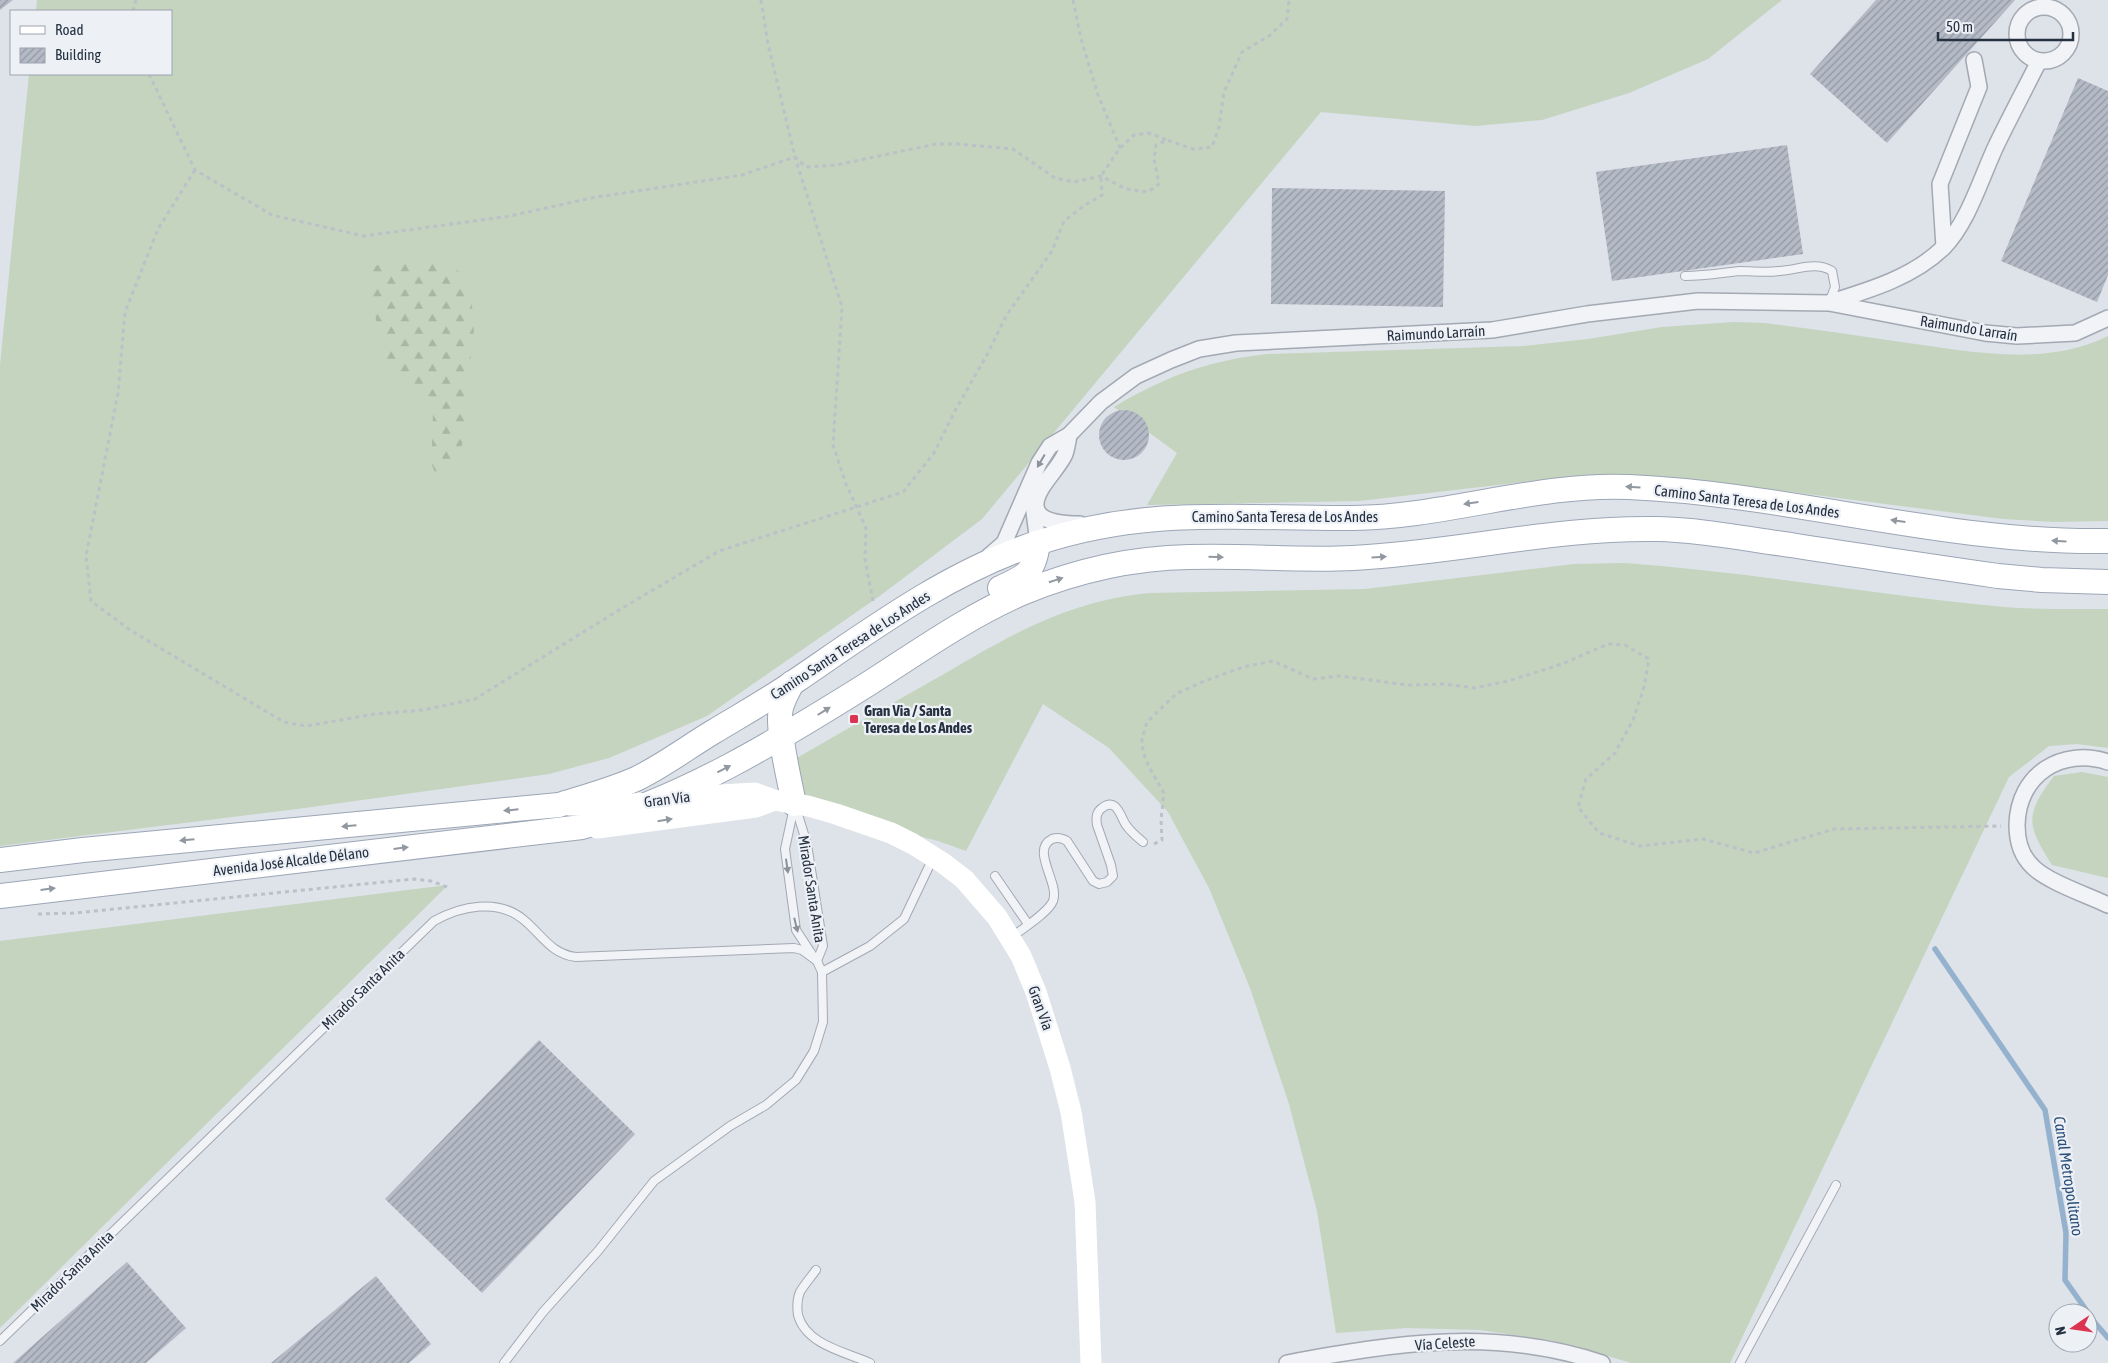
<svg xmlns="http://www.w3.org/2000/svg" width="2108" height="1363" font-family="'Asap Condensed',sans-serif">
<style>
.grass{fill:#c4d4be}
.forest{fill:url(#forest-firs)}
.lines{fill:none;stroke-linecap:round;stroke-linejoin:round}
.stream{stroke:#94b1cd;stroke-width:5.5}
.building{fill:url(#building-hatch)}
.service-casing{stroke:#a3a9b3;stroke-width:10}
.minor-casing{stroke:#a3a9b3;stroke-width:18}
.primary-casing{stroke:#9ca6b6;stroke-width:26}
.path{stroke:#bcc0c8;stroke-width:3;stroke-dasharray:4 4;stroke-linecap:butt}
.service{stroke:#f1f3f7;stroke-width:8}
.minor{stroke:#f1f3f7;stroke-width:15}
.secondary{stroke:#fff;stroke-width:21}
.primary{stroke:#fff;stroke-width:24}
.oneway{fill:#8b929c}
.oneway2{fill:#9298a0}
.poi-dot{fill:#dc3450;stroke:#edf1f6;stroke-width:2}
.labels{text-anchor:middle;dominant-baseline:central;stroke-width:4.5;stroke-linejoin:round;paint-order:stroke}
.street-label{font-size:15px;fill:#253041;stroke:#edf1f6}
.poi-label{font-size:15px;font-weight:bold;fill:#253041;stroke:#edf1f6;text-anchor:start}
.water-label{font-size:16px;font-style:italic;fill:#2b4f7a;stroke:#edf1f6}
</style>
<defs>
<pattern id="forest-firs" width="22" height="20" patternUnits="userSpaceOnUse" patternTransform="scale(1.25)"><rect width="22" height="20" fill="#c4d4be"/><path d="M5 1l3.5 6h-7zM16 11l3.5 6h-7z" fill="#a8b6a4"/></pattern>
<pattern id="building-hatch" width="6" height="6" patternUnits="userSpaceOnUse" patternTransform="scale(1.25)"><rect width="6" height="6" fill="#b4bbc6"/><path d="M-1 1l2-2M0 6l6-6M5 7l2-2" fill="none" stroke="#9298a2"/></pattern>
</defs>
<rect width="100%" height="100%" fill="#dee2e9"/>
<g class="grass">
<polygon points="37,0 1782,0 1708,59 1629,93 1542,120 1475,126 1321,112 982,519 881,595 707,716 609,758 549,774 297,809 0,846 0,365 29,74 171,74 171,11 36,11"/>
<path d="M 1734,322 L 1765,323 C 1810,329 1856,335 1901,342 C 1969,351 2043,368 2108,336 L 2108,521 L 2055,522 L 2003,519 L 1705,481 L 1627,475 L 1568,477 L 1359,501 L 1147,505 L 1177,453 L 1114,407 C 1166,376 1207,361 1267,354 L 1524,346 L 1588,339 L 1662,327 Z"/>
<path d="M 1625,563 C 1749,572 1871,594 1994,606 C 2032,610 2070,609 2108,609 L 2108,748 L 2077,744 L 2049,746 L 2009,777 L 1730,1363 L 1631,1363 L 1578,1347 L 1548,1340 L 1480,1330 L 1407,1328 L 1336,1333 L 1317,1211 L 1289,1104 L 1250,988 L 1209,888 L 1168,812 L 1109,748 L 1043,704 L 966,851 L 938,841 L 800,805 L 795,759 C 842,732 889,705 937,678 C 1007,637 1066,601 1150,593 L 1365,589 L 1574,564 Z"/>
<path d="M 2082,772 L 2108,777 L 2108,878 L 2052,865 C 2026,825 2025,814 2054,776 Z"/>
<polygon points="448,885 0,1328 0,941"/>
</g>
<polygon class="forest" points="392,259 422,259 465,273 471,294 474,328 467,392 468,422 455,471 436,475 430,460 432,447 433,412 419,393 388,369 376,320 368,269"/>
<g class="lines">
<polyline class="stream" points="1935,949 2045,1110 2066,1233 2065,1280 2096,1324 2108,1338"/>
</g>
<g class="building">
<polygon points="0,0 13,0 0,10"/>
<polygon points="1876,0 2015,0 1887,143 1810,74"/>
<polygon points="2078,78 2108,91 2108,275 2097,302 2001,261"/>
<polygon points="1787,145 1803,254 1612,281 1596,172"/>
<polygon points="1272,188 1445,191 1443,307 1271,304"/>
<circle cx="1124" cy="435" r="25"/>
<polygon points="539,1040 635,1134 482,1293 385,1199"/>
<polygon points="127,1262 186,1328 146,1363 13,1363"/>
<polygon points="376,1276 431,1344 409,1363 271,1363"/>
</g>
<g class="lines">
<g class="service-casing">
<g id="service">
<path d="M 1685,276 C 1704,276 1721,273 1740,271 C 1753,271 1766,273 1779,271 C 1798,270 1815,261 1832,271 L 1835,287 L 1829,303"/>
<polyline points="795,805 807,844 823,946 817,961"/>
<polyline points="794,807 785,849 796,930 813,956"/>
<polyline points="995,876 1028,924"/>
<path d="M 1012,937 C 1022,929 1048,913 1053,901 C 1060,883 1030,850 1052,839 C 1057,837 1062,838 1067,841 L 1093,881 L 1099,884 L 1107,882 L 1113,876 L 1111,865 L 1097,825 C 1096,818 1096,812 1102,808 C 1117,797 1120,816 1126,825 C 1130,831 1137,837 1143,842"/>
<polyline points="822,972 870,946 904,919 933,858"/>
<path d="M 816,1270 C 811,1277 804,1285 800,1292 C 797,1299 797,1308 798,1315 C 806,1345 846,1352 870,1363"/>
<path d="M 0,1341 L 434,921 C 461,906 498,898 524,920 C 542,935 551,954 576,957 L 794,948 L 802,950 L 817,961 L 822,972 L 823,1022 L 814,1051 L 796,1080 L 766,1105 L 730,1126 L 654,1181 L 598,1251 L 543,1312 L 504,1363"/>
<polyline points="1740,1363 1836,1185"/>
</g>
</g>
<g class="minor-casing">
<g id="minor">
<circle cx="2044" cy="34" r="27"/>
<polyline points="1944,247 1940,184 1979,87 1974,60"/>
<path d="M 1831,302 C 1870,290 1913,277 1943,248 C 1968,223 1981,178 1996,146 C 2010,117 2025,89 2039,61"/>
<path d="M 1069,435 C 1068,441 1067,448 1065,454 C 1060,465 1050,475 1043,486 C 1021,520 1055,524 1080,524"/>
<polyline points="1033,504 1038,543"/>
<polyline points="989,556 1004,543 1039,463 1050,446 1069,435 1101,402 1136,376 1171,360 1199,349 1236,343 1492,330 1587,314 1698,301 1829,303 1985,333 2017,336 2075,333 2108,318"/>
<path d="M 2108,762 C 2062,747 2018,774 2017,825 C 2017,840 2021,856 2033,867 C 2048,882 2087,895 2108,905"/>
<path d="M 1287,1363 C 1395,1343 1495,1327 1602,1363"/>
</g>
</g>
<g class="primary-casing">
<g id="primary">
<path d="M 1000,588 C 1027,576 1034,573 1038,543"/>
<path d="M 792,683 C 788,691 783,699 781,708 C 776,727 790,782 794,804"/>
<path d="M 0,860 L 83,850 L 559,805 C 585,797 611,790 636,779 C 663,766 688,747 713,732 C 741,715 770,699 797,680 C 873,628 949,572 1037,543 C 1147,506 1241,519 1353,518 C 1446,517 1536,483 1629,487 C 1790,494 1947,544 2108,541"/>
<path d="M 0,896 L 582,827 C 686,797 777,741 868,684 C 918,652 967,617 1022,593 C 1075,571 1132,558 1189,557 C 1244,555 1298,561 1353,558 C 1455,553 1555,527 1658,529 C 1702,530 1747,539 1791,545 C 1860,556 1929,566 1998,576 L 2042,580 L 2108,582"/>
</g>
</g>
<g class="path">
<polyline points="761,0 768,44 795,157 806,167 836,165 936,144 958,144 1013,149 1055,178 1074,182 1101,176 1126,189 1148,192 1159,184 1154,159 1156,145 1167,140 1193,149 1212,147 1219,127 1224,92 1242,52 1269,36 1287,19 1289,0"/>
<polyline points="1073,0 1081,39 1098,95 1120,148"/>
<polyline points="133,11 136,0"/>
<polyline points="149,74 195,170 272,215 364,236 510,216 591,198 742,175 795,157 842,307 833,445 846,484 866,528 865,560 873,601"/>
<polyline points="195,170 158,229 125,312 118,393 86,556 91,601 130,630 284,722 306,726 375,714 423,710 475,699 619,610 719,551 903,492 934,453 956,409 988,353 1006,316 1052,251 1064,221 1085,205 1102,195 1101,176 1120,148 1134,135 1149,133 1167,140"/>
<polyline points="1154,844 1162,840 1161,820 1164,793 1149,767 1143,752 1142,739 1147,722 1176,694 1202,682 1243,667 1273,661 1313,679 1340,676 1408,685 1445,684 1475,688 1508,681 1562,664 1608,644 1625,645 1649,659 1644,687 1633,720 1615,753 1586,779 1578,807 1599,833 1640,846 1703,839 1754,853 1834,829 2001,826"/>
<polyline points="38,914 75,913 414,879 431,881 447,887"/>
</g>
<use href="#service" class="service"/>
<use href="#minor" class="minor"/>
<g class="secondary">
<polyline points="669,798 755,793 774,800 808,806 836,814 891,833 913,844 943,863 964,879 997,917 1021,956 1036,992 1060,1068 1071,1112 1085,1202 1091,1363"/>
<polyline points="569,805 621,806 639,803"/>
<polyline points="597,828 756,807 772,801"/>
</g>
<use href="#primary" class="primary"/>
</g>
<defs><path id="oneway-solid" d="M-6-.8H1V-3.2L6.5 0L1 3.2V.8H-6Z" transform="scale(1.25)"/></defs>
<g class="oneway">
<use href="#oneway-solid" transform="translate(1041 461) rotate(120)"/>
<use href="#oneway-solid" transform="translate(787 866) rotate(82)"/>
<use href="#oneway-solid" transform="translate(796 925) rotate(76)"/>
</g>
<g class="oneway2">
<use href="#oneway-solid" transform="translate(1633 487) rotate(-176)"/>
<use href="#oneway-solid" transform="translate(1471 503) rotate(172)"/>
<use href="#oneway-solid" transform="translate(1898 521) rotate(-172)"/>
<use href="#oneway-solid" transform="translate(2059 541) rotate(-177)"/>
<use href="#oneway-solid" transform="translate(1216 557) rotate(1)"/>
<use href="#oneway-solid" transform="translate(1379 557) rotate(-4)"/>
<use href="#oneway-solid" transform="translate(1056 580) rotate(-18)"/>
<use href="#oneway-solid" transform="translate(824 711) rotate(-32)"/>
<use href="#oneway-solid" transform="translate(724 769) rotate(-27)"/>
<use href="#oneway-solid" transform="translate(511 810) rotate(174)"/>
<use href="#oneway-solid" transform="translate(665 820) rotate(-9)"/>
<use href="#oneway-solid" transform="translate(349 826) rotate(175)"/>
<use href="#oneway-solid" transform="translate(187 840) rotate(175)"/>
<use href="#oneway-solid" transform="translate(401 848) rotate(-7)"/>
<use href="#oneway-solid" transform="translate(48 889) rotate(-7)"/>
</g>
<rect class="poi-dot" x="849" y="714" width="10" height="10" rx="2.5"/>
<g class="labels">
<g class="street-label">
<text transform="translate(1969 328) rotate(9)">Raimundo Larraín</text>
<text transform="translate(1436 333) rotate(-3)">Raimundo Larraín</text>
<text transform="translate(1747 501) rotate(7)">Camino Santa Teresa de Los Andes</text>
<text x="1285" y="516">Camino Santa Teresa de Los Andes</text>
<text transform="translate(850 645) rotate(-33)">Camino Santa Teresa de Los Andes</text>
<text transform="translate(667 799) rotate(-7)">Gran Vía</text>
<text transform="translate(291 861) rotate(-7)">Avenida José Alcalde Délano</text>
<text transform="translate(812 889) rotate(81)">Mirador Santa Anita</text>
<text transform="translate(363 989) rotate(-44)">Mirador Santa Anita</text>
<text transform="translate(1041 1008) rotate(70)">Gran Vía</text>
<text transform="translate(72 1271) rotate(-44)">Mirador Santa Anita</text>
<text transform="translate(1445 1343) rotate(-4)">Vía Celeste</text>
</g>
<g class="poi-label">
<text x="864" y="710">Gran Via / Santa<tspan x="864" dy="17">Teresa de Los Andes</tspan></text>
</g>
<g class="water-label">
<text transform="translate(2069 1176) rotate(81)">Canal Metropolitano</text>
</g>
</g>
<rect x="10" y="10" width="162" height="65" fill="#edf1f6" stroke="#9da4ae"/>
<rect x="20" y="26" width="25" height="8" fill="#ffffff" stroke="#9da4ae"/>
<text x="55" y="35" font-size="15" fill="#253041">Road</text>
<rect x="20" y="48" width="25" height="15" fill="url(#building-hatch)" stroke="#9da4ae"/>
<text x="55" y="60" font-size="15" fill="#253041">Building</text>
<g transform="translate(2073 1328) rotate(257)"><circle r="24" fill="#edf1f6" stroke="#9da4ae"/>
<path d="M0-4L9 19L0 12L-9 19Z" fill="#dc3450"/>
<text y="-8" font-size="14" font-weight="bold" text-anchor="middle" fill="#253041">N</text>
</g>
<path d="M1938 32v8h135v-8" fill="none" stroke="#253041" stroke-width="2.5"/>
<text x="1946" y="32" font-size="15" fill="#253041" stroke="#edf1f6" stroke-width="4" paint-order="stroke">50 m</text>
</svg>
